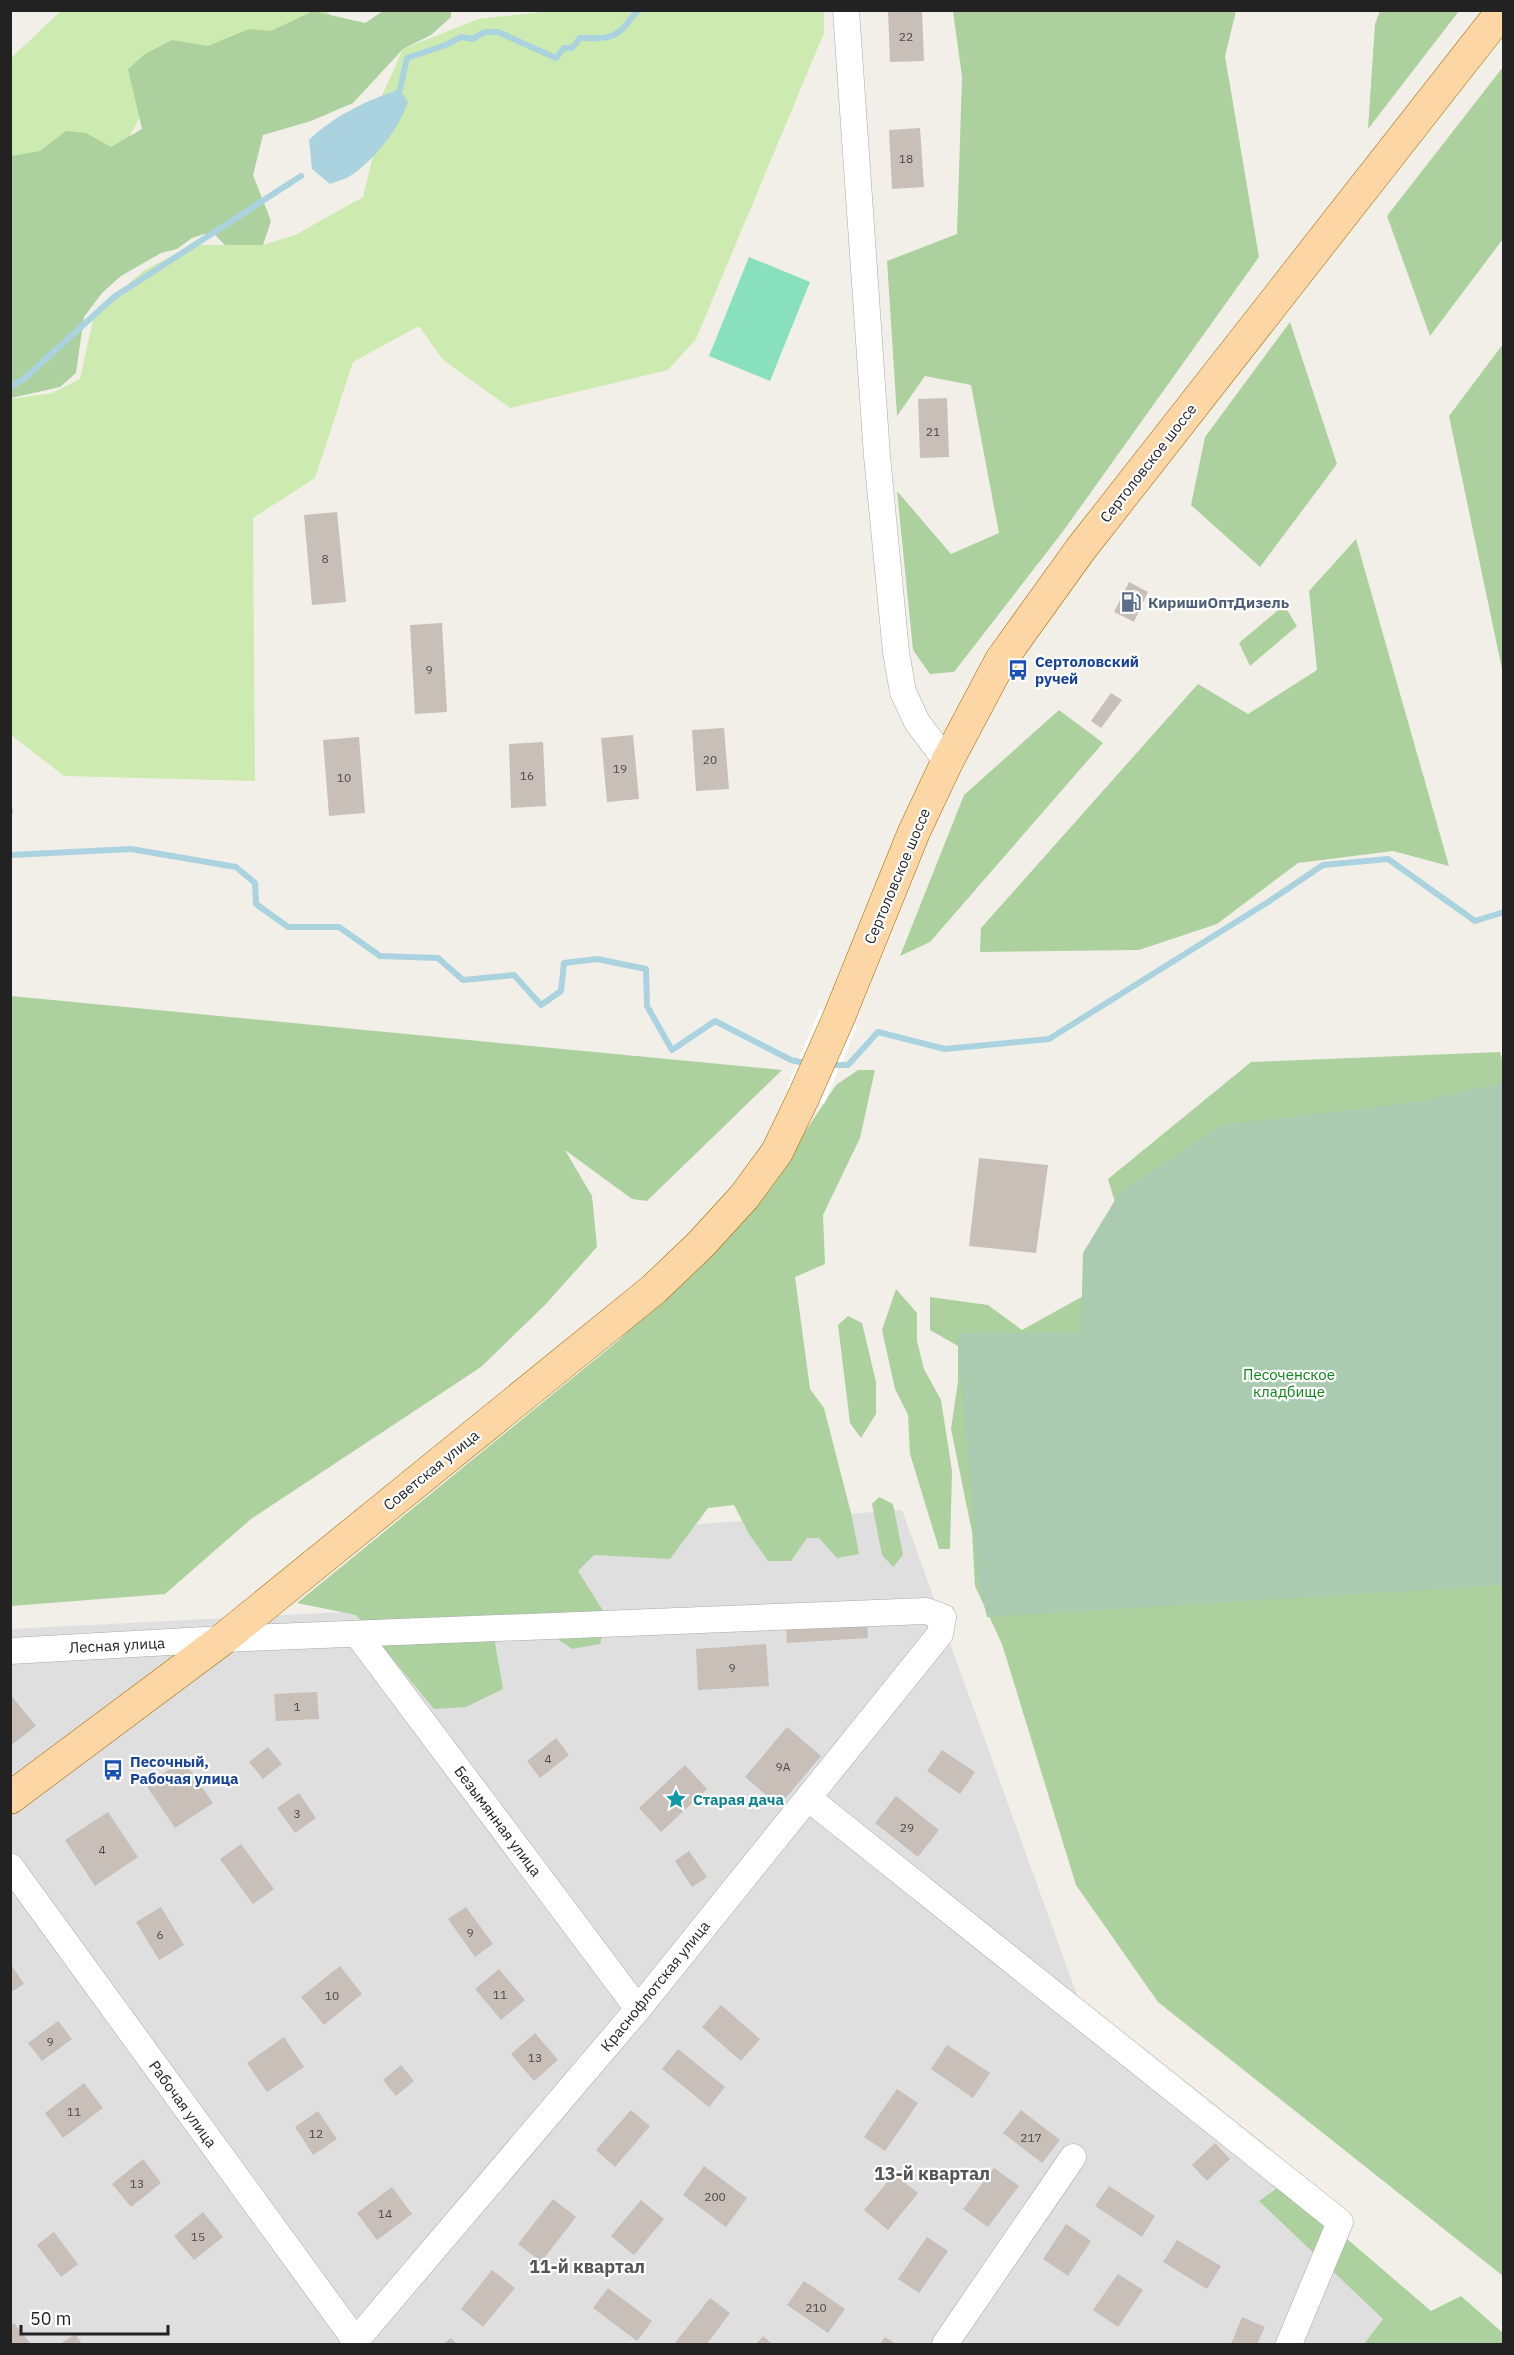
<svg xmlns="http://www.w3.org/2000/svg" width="1514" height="2355" font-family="'IBM Plex Sans',sans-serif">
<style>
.residential{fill:#e0dfdf}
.grass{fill:#cdebb0}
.forest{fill:#add19e}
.cemetery{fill:#aacbaf}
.pitch{fill:#88e0be}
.water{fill:#aad3df}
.pier{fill:#fff}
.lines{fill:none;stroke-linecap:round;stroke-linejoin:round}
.stream{stroke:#aad3df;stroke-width:6}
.building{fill:#c7bfb8}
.minor-casing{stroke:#a9a9a9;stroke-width:27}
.major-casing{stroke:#a06b00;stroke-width:33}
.minor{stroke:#fff;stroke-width:26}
.major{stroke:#fcd6a4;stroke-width:32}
.labels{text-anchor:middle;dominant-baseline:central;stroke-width:4.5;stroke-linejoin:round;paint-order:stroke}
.number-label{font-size:12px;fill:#4b4948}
.street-label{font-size:15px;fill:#222;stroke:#fff}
.service-label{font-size:15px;font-weight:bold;fill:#4e5e75;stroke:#fff;text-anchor:start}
.transit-label{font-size:15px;font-weight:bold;fill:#164399;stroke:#fff;text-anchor:start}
.park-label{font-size:15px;fill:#0c8416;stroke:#fff}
.culture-label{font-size:15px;font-weight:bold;fill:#0d838f;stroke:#fff;text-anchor:start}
.quarter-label{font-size:18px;font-weight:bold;fill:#555;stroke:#fff}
</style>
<rect width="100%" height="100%" fill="#f2efe9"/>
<polygon class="residential" points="902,1510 1082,2009 1466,2344 11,2344 11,1629 537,1602 612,1530"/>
<g class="grass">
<polygon points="62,10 327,11 360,49 204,149 140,117 111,171 11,214 10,59"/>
<polygon points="550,11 824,11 824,33 696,339 668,370 510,408 443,360 419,326 353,362 315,478 253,518 255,781 64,776 11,735 10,399 52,393 80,379 94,315 143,271 192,245 263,245 295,235 363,197 378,135 370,122 403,49 478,19"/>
</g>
<g class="forest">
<polygon points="313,11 365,23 383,11 451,11 451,17 431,35 403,49 353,103 311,121 263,135 253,175 271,221 263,245 225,245 214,234 204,234 192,238 177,249 161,253 121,276 102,293 84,317 76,373 60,387 11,398 11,156 40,151 66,131 86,133 111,147 142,129 128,69 145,54 172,40 208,46 249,29 271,31"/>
<polygon points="953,11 1236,11 1225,56 1259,257 1064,530 954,672 930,674 913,650 897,491 951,554 999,533 971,385 925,376 897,416 887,261 957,234 962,77"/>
<polygon points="1380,11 1459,11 1368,129 1375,24"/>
<polygon points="1503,67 1503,239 1430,336 1387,216"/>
<polygon points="1290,322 1337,464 1260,567 1191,505 1205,437"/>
<polygon points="1503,344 1503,674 1449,416"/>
<polygon points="1356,539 1449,866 1393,851 1298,863 1217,924 1139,950 980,952 981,928 1198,684 1248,714 1317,670 1309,591"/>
<polygon points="1284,605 1297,626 1250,666 1239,643"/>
<polygon points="1059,710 1103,743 930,942 900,956 964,795"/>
<polygon points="11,996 782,1070 647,1201 632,1199 565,1150 592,1196 597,1247 544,1306 481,1367 251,1519 165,1594 11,1606"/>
<polygon points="1500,1052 1504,1066 1503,2276 1158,2002 1076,1885 1002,1644 975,1586 972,1532 951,1429 958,1381 958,1346 930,1330 930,1297 988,1305 1022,1330 1094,1290 1136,1272 1108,1179 1251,1062"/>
<polygon points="858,1070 875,1070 860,1138 823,1215 825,1264 795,1277 810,1389 824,1408 851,1513 859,1554 837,1558 819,1538 807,1538 791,1561 768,1561 749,1534 734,1505 708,1508 670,1559 594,1555 578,1571 607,1617 600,1644 572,1649 532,1621 494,1637 503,1689 466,1707 434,1709 356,1615 297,1603 619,1340 767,1189 836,1085"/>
<polygon points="896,1289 917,1313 917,1341 924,1369 941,1400 952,1471 950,1549 939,1549 910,1454 908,1415 895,1389 882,1330"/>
<polygon points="848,1316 862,1323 876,1382 876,1414 861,1438 850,1423 838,1325"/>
<polygon points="879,1497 893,1504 903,1555 893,1567 882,1555 872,1504"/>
<polygon points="1283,2184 1431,2311 1461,2296 1503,2333 1503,2344 1364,2344 1383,2319 1259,2201"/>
</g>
<polygon class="cemetery" points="1503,1082 1503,1585 987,1617 979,1585 957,1333 1081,1332 1083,1253 1120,1192 1222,1125 1425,1101"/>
<polygon class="pitch" points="749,257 810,282 770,381 709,356"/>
<path class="water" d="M 400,89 L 408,102 C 399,128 378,155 356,172 C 349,178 338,181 330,184 L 312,169 L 309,140 C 335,115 366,101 400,89 Z"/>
<polygon class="pier" points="820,1009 857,1025 824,1104 787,1088"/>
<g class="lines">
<g class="stream">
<path d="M 400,89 L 407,58 L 446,45 L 461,37 L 472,39 L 485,32 L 498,32 L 556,58 L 564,48 L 572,48 L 580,38 C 599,38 613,41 626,25 C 631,19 633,14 640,10"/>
<polyline points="10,387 25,378 114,297 301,176"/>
<polyline points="10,810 10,812"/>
<polyline points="10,855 131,849 236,867 255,883 256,904 288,927 339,927 380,956 438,958 463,980 514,975 541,1005 561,991 564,963 597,959 646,969 647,1006 672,1050 715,1021 791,1060 809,1064"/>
<polyline points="828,1065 848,1065 878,1032 945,1049 1049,1039 1268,902 1323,865 1388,859 1475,921 1504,912"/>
</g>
</g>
<g class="building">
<polygon points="888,10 922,10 924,61 890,62"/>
<polygon points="920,128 924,187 892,189 889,130"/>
<polygon points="947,398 949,457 920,458 918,399"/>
<polygon points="337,512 346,602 312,605 304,515"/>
<polygon points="1129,582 1148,592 1134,622 1114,612"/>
<polygon points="442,623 447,712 415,714 410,625"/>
<polygon points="1111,693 1122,700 1101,728 1091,721"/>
<polygon points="724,728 729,789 696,791 692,730"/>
<polygon points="633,735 639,799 607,802 601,738"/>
<polygon points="359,737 365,813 329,816 323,740"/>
<polygon points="543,742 546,806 511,808 509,744"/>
<polygon points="979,1158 1048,1165 1036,1253 969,1246"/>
<polygon points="867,1622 868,1638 787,1643 786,1627"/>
<polygon points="766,1644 769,1686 698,1690 696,1649"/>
<polygon points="317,1692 319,1719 276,1721 274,1694"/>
<polygon points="10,1694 36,1726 10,1746"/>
<polygon points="787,1727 821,1756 779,1806 745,1777"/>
<polygon points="556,1738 569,1755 540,1778 527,1761"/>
<polygon points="268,1747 282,1764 263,1779 249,1762"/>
<polygon points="942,1750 975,1772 960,1794 927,1771"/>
<polygon points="183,1760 213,1803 175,1828 146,1785"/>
<polygon points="685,1765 707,1789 661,1832 639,1808"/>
<polygon points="299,1793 316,1818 295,1833 277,1808"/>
<polygon points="896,1796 939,1830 918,1857 875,1823"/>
<polygon points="108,1812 138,1857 95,1886 65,1840"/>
<polygon points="241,1844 274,1889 253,1904 220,1859"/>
<polygon points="689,1851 707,1877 692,1887 675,1861"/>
<polygon points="161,1907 184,1945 159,1960 136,1922"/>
<polygon points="466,1907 493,1944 475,1957 448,1919"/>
<polygon points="10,1963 24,1984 10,1993"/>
<polygon points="340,1966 362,1994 324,2025 301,1997"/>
<polygon points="499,1969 525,2000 501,2020 475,1989"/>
<polygon points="721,2005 760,2039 741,2061 702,2027"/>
<polygon points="58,2021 72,2039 42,2061 28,2043"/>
<polygon points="535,2033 558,2060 534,2081 511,2054"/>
<polygon points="284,2037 304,2067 267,2092 247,2063"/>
<polygon points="947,2045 990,2073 973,2098 931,2069"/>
<polygon points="678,2049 725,2087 709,2107 662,2069"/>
<polygon points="401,2065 414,2081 396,2096 383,2080"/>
<polygon points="84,2083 103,2108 63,2138 45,2113"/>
<polygon points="897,2089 918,2103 885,2151 864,2137"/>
<polygon points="631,2110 650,2126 615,2167 596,2150"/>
<polygon points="1021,2110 1060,2140 1042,2163 1003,2133"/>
<polygon points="318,2111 337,2139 313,2155 295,2127"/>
<polygon points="1215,2143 1230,2159 1207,2181 1192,2165"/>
<polygon points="143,2159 161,2183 131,2207 112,2184"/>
<polygon points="704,2166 747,2198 726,2227 683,2195"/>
<polygon points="994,2168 1019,2186 988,2227 963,2209"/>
<polygon points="894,2174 918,2193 888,2230 864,2210"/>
<polygon points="1109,2186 1155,2216 1142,2237 1095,2206"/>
<polygon points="392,2187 412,2214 377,2240 357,2213"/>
<polygon points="553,2199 576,2217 541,2262 518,2244"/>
<polygon points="641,2200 664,2219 634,2255 611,2236"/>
<polygon points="203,2212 223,2237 194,2260 174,2236"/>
<polygon points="1066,2224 1091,2241 1068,2276 1043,2259"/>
<polygon points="54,2232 78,2264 61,2277 37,2245"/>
<polygon points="927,2237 948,2251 919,2293 898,2279"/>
<polygon points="1177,2240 1221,2266 1207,2289 1163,2262"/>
<polygon points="492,2270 515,2288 483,2327 461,2309"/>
<polygon points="1118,2274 1143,2290 1118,2327 1093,2310"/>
<polygon points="804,2281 845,2309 828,2333 787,2305"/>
<polygon points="608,2288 652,2321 637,2341 593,2308"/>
<polygon points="710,2298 730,2313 707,2344 674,2344"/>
<polygon points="1242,2317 1265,2327 1257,2344 1231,2344"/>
<polygon points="14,2323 31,2344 10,2344 10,2326"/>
<polygon points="75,2334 82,2344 60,2344"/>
<polygon points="763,2336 772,2344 756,2344"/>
<polygon points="885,2337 896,2344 880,2344"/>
<polygon points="451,2338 457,2344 443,2344"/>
</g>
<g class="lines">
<g class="minor-casing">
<g id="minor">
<polyline points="846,10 877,456 896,652 903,692 917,722 947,762"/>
<polyline points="357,1634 638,2009"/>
<polyline points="10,1651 223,1639 926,1611 943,1617 940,1634 638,2009 353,2344"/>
<polyline points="808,1798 1340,2222 1289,2344"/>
<polyline points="10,1866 358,2344"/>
<polyline points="945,2344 1073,2157"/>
</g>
</g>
<g class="major-casing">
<polyline id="major" points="10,1798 223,1639 654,1289 701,1244 744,1197 777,1152 804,1096 839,1017 914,832 947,762 1001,660 1080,550 1503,10"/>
</g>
<use href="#minor" class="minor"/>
<use href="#major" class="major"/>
</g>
<defs>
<g id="fuel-bare" transform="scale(1.62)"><path d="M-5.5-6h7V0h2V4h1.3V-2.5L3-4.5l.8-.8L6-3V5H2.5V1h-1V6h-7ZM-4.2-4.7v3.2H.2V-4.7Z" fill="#5c6f8a" stroke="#fff" stroke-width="2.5" paint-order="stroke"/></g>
<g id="bus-bare" transform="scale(1.62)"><path d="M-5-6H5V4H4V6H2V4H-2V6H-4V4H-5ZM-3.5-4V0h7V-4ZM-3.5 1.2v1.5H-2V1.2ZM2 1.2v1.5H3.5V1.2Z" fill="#1a4fb4" stroke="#fff" stroke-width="2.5" paint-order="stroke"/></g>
<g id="sight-bare" transform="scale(1.62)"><path d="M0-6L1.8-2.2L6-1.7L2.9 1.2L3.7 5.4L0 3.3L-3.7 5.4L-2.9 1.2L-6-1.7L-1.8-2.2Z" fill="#0f9aa8" stroke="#fff" stroke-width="2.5" paint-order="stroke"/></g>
</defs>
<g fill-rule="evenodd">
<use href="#fuel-bare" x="1131" y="602"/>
<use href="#bus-bare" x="1018" y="670"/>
<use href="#bus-bare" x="113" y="1770"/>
<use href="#sight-bare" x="676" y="1799"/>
</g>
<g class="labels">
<g class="number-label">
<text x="906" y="36">22</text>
<text x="906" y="158">18</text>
<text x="933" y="431">21</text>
<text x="325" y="558">8</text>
<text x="429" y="669">9</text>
<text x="710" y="759">20</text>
<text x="620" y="768">19</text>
<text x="527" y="775">16</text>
<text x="344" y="777">10</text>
<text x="732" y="1667">9</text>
<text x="297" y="1706">1</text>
<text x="548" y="1758">4</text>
<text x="783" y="1766">9А</text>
<text x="297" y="1813">3</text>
<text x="907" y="1827">29</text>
<text x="102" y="1849">4</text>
<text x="470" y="1932">9</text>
<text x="160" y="1934">6</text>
<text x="500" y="1994">11</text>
<text x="332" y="1995">10</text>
<text x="50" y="2041">9</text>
<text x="535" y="2057">13</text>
<text x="74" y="2111">11</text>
<text x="316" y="2133">12</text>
<text x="1031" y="2137">217</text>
<text x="137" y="2183">13</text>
<text x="715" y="2196">200</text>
<text x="385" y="2213">14</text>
<text x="198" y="2236">15</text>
<text x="816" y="2307">210</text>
</g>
<g class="street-label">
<text transform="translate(1148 463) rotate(-52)">Сертоловское шоссе</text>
<text transform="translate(897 876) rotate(-67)">Сертоловское шоссе</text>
<text transform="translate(431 1470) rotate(-39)">Советская улица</text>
<text transform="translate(117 1645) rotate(-3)">Лесная улица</text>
<text transform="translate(498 1821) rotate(53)">Безымянная улица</text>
<text transform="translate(655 1986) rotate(-51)">Краснофлотская улица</text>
<text transform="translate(183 2104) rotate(54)">Рабочая улица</text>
</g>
<g class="service-label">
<text x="1148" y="602">КиришиОптДизель</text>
</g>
<g class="transit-label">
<text x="1035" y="661">Сертоловский<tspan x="1035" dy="17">ручей</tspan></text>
<text x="130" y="1761">Песочный,<tspan x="130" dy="17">Рабочая улица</tspan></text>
</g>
<g class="park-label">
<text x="1289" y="1374">Песоченское<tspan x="1289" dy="17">кладбище</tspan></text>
</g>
<g class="culture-label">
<text x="693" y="1799">Старая дача</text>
</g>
<g class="quarter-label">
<text x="932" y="2173">13-й квартал</text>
<text x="587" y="2266">11-й квартал</text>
</g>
</g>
<rect width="1514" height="2355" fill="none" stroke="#222222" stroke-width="24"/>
<path d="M21 2325v9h147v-9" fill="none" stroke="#222222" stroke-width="3"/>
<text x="30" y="2325" font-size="18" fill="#222222" stroke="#ffffff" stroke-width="4.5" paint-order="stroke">50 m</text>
</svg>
